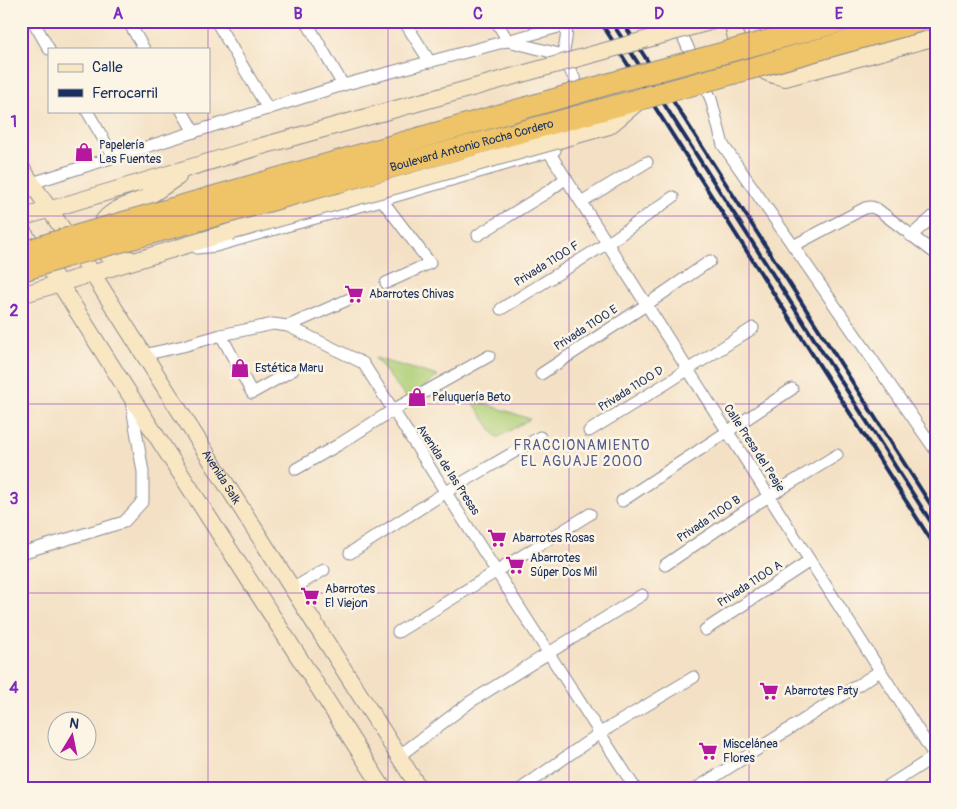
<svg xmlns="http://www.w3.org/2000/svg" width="957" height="809" font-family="Pangolin,sans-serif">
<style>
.green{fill:#aecf78;stroke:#647f6b}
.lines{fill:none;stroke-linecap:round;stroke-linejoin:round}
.street-casing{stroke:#888892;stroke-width:13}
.secondary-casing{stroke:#888892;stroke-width:18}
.street{stroke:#fff;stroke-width:11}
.secondary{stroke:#f9e7c3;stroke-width:16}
.rail{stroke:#1b2f5e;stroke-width:4}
.secondary-bridge-casing{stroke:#888892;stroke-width:18;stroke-linecap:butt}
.highway-bridge-casing{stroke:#888892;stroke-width:23;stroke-linecap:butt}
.secondary-bridge{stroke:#f9e7c3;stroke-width:16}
.highway-bridge{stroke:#efc469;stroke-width:21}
.grid{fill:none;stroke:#7b2cbf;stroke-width:1;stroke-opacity:0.55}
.labels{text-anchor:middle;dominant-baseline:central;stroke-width:5;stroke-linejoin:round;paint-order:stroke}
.poi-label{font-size:12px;fill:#1b2f5e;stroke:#fcf5e5;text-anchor:start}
.street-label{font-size:12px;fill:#1b2f5e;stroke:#fcf5e5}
.neighbourhood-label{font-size:14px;letter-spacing:1px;fill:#515a91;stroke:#fcf5e5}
.neatline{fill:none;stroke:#7b2cbf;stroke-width:2}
.grid-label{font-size:16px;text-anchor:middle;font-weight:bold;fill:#7b2cbf}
</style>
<rect width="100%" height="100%" fill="#fcf5e5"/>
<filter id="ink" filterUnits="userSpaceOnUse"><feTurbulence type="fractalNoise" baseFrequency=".02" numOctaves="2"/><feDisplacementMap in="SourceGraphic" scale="10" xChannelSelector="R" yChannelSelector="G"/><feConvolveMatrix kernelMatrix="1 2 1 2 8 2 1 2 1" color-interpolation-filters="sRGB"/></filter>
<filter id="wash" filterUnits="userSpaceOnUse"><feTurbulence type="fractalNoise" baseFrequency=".0096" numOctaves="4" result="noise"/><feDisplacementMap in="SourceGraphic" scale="20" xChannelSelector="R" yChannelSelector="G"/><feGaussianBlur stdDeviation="1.12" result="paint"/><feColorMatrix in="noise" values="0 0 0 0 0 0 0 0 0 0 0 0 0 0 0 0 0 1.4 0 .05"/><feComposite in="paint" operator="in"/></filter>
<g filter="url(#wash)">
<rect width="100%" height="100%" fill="#f4e1c5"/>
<g class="green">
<polygon points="375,358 438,376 408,399"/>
<polygon points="471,399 530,419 497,438"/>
</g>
</g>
<g filter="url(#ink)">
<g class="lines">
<g class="street-casing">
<g id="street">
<polyline points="33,21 49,49"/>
<polyline points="128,21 144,49"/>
<polyline points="216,21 268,109"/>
<polyline points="306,21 343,85"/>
<polyline points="404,21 430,62"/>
<polyline points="496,21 508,41 563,55 587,105 590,118"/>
<polyline points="676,21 711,99 723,145 936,451"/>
<path d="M 563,55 C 565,44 569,32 564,21"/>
<polyline points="87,111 114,157"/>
<polyline points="182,111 194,132"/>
<polyline points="549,152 936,758"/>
<polyline points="32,183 343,85 566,25"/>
<polyline points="382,200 430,263 386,283"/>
<polyline points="581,202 647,162"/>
<polyline points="478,235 549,191 566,178"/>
<polyline points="911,236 936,214"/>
<polyline points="793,246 865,208 871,207 877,209 936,254"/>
<polyline points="197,248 216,246 279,228 382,200 555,150"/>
<polyline points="501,309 614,239 673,197"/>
<polyline points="288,326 354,297"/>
<polyline points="221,335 252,393 293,370"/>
<polyline points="143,355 183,346 221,335 273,324 288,326 363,363 635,788"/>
<polyline points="541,374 646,305 710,261"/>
<polyline points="589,431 667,383 753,328"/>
<polyline points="296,469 338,445 393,410 489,356"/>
<polyline points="622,501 792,389"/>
<polyline points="21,553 124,522 143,501 143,472 131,401"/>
<polyline points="350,553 446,492 540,437"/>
<polyline points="665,565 748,509 837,455"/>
<polyline points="292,589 324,570"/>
<polyline points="705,630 810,561"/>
<polyline points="398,632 590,514"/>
<polyline points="399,756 470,702 642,595"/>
<polyline points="522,788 600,733 694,677"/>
<polyline points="697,788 880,671"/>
<polyline points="885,788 935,756"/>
</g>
</g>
<g class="secondary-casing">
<g id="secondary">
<path d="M 733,21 C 734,43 746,62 766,72 C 771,75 779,76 785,78 L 936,37"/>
<path id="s1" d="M 21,167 L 92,273 L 419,788"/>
<polyline points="21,218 262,146"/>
<polyline points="21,229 60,284 130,395 383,788"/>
<path d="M 130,259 C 118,260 107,259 101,247 C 98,241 97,235 99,229 C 106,208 132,205 149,196 C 159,190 168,183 178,177"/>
<polyline points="21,295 230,232"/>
</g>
</g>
<use href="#street" class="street"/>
<use href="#secondary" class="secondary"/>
<g class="rail">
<polyline points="600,21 936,548"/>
<polyline points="611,21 936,530"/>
<polyline points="622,21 936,513"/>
</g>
<g class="secondary-bridge-casing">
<g id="secondary-bridge">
<polyline points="262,146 713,21"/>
<polyline points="230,232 609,126 639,101"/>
</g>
</g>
<g class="highway-bridge-casing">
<g id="highway-bridge">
<polyline points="21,253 55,242 619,81 842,21"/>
<path id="s2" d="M 21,271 L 64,257 L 641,99 L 921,21"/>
</g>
</g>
<use href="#secondary-bridge" class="secondary-bridge"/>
<use href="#highway-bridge" class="highway-bridge"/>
</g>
</g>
<path class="grid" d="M 208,21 L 208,49M 388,21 L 388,788M 569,21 L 569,788M 749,21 L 749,788M 208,111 L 208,788M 21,216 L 936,216M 21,404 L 936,404M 21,593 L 936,593"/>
<defs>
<g id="shop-bare" transform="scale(1.5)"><path d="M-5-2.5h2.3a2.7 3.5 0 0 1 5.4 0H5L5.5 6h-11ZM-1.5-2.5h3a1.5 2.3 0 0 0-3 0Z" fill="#b5179e" stroke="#fcf5e5" stroke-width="2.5" paint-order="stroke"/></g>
<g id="supermarket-bare" transform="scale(1.5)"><path d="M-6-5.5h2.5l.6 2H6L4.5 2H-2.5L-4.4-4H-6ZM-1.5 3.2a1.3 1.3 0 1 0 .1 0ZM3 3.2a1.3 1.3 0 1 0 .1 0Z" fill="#b5179e" stroke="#fcf5e5" stroke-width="2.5" paint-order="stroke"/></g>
</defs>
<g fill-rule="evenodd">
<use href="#shop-bare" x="84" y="152"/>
<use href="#supermarket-bare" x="354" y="294"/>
<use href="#shop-bare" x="240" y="368"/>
<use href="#shop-bare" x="417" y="397"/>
<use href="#supermarket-bare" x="497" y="538"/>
<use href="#supermarket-bare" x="515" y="565"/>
<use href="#supermarket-bare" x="310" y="596"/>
<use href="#supermarket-bare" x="769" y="691"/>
<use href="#supermarket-bare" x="708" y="751"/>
</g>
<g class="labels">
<g class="poi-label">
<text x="99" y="145">Papelería<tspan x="99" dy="14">Las Fuentes</tspan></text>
<text x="369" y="294">Abarrotes Chivas</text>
<text x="255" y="368">Estética Maru</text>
<text x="432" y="397">Peluquería Beto</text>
<text x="512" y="538">Abarrotes Rosas</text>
<text x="530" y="558">Abarrotes<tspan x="530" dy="14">Súper Dos Mil</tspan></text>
<text x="325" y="589">Abarrotes<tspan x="325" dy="14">El Viejon</tspan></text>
<text x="784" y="691">Abarrotes Paty</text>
<text x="723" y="744">Miscelánea<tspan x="723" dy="14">Flores</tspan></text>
</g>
<g class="street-label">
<text stroke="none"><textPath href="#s2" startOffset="468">Boulevard Antonio Rocha Cordero</textPath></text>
<text transform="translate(547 264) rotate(-32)">Privada 1100 F</text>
<text transform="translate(586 328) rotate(-33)">Privada 1100 E</text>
<text transform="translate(631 389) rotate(-32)">Privada 1100 D</text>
<text transform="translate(754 448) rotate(57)">Calle Presa del Peaje</text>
<text transform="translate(448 470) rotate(57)">Avenida de las Presas</text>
<text stroke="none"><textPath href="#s1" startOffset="369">Avenida Salk</textPath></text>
<text transform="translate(709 519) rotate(-34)">Privada 1100 B</text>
<text transform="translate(750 584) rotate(-33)">Privada 1100 A</text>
</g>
<g class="neighbourhood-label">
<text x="582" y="445">FRACCIONAMIENTO<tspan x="582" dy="16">EL AGUAJE 2000</tspan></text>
</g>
</g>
<rect width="957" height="809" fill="none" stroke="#fcf5e5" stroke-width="55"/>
<rect x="48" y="48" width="162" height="65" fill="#fcf5e5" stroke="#a2a6af"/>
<rect x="58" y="64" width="25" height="8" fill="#f9e7c3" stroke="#a2a6af"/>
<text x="92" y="72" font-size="15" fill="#1b2f5e">Calle</text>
<rect x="58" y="89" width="25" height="8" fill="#1b2f5e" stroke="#a2a6af"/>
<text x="92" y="98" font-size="15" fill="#1b2f5e">Ferrocarril</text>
<g transform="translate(72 736) rotate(10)"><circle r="24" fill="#fcf5e5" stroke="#a2a6af"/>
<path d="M0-4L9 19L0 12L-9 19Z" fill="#b5179e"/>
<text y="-8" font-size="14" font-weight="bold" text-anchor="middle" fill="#1b2f5e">N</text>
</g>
<rect x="28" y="28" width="902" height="754" class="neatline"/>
<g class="grid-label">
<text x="118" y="19">A</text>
<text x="298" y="19">B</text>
<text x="478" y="19">C</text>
<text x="659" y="19">D</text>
<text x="839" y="19">E</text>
<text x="14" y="127">1</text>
<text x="14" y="316">2</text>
<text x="14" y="504">3</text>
<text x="14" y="693">4</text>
</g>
</svg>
